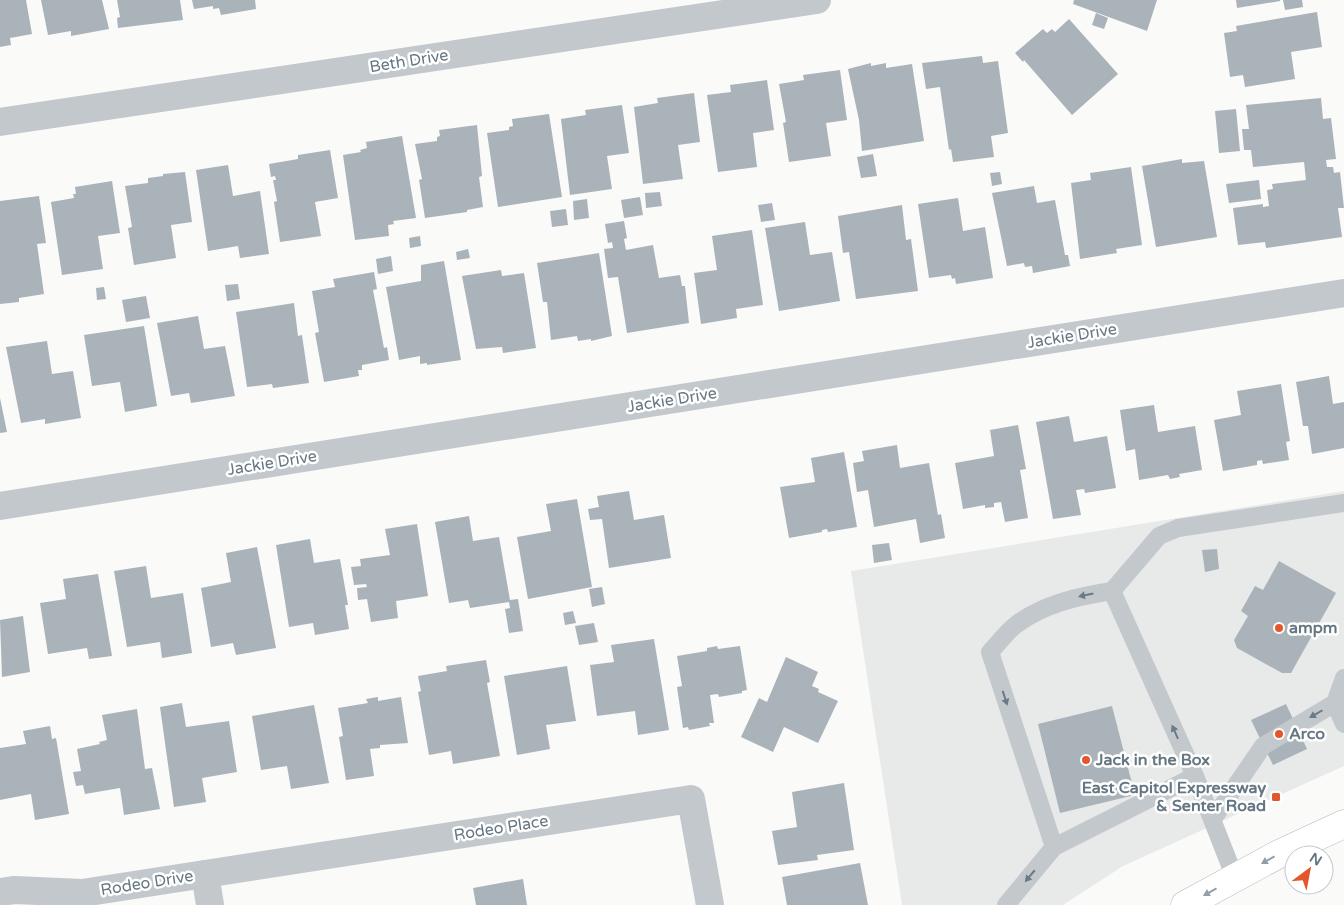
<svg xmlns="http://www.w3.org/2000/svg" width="1344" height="905" font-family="'Varela Round',sans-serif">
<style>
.built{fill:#e8e9e9}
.building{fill:#aab3b9}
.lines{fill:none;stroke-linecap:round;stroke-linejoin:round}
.highway-casing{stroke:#b4b9bd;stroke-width:29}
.lane{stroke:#c3c8cc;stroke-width:18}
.street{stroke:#c3c8cc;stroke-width:28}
.highway{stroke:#fff;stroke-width:28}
.oneway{fill:#6a7a87}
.oneway2{fill:#939fa8}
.poi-dot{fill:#e4572e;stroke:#fff;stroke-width:2}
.labels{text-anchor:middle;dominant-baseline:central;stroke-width:5;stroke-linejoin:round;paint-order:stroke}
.street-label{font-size:16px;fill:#657683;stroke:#fff}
.poi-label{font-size:16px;font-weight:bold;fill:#657683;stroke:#fff;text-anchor:start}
</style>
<rect width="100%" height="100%" fill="#fafaf8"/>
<polygon class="built" points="1344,491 1344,766 1123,866 1063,905 902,905 851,571"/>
<g class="building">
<polygon points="0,0 26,0 32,34 10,38 11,45 0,47"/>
<polygon points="41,0 102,0 109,29 71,36 71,31 48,35"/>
<polygon points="117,0 180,0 183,20 118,28 117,18 120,17"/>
<polygon points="192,0 255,0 256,9 221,15 219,8 213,9 213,6 194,9"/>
<polygon points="1074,0 1157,0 1147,31 1073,4"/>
<polygon points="1236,0 1280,0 1280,1 1237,8"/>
<polygon points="1283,0 1302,0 1303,7 1285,10"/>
<polygon points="1317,12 1322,47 1291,52 1295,79 1245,87 1243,75 1230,77 1224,33 1237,31 1236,26"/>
<polygon points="1096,13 1108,18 1104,29 1092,25"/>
<polygon points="1069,19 1118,74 1072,115 1024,60 1023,62 1015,53 1043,29 1047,33 1052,29 1055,32"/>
<polygon points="982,56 983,63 998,61 1008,133 991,136 994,157 953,162 951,149 949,150 940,87 926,89 922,63"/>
<polygon points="871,63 871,66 886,63 886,68 912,64 924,141 862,151 859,120 848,69"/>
<polygon points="840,70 847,120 826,123 831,156 789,162 783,123 786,122 779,84 804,80 803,75"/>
<polygon points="767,80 774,130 753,133 757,167 718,172 707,95 731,92 730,85"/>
<polygon points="694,93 700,142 678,145 683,179 643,184 634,107 658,103 657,98"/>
<polygon points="1321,98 1323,119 1331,118 1336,159 1326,160 1327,167 1333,167 1334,173 1340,172 1344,208 1338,208 1342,237 1266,248 1265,242 1238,245 1233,208 1263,204 1263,207 1269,206 1267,190 1273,189 1272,184 1306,180 1304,162 1253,167 1251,150 1244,150 1242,129 1249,129 1246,105"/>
<polygon points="622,105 629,153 607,156 612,189 570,195 561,119 586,115 585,110"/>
<polygon points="1236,109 1240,151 1219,153 1215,111"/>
<polygon points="549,114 562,197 498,207 487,133 509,130 509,127 513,126 512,119"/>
<polygon points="477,125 482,176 479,177 483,207 467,210 467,212 425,218 419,180 422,179 415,144 437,141 437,137 440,136 439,130"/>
<polygon points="402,136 416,218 393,221 394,224 388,225 389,236 355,240 343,155 361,152 360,150 367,148 366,142"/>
<polygon points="330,150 338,198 315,202 321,236 280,242 274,202 277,201 273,180 276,180 275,176 271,177 269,164 298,159 298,155"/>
<polygon points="873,154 877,176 861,178 857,157"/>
<polygon points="1182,159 1182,163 1204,161 1217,237 1156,247 1142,166"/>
<polygon points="228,165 233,196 260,191 269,254 240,258 238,246 208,251 196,170"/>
<polygon points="1131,167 1142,245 1116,249 1117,253 1080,259 1071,183 1091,180 1090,173"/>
<polygon points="185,172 192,222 171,225 176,258 134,265 128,228 132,227 125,186 148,183 148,178 163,176 163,174"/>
<polygon points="1000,172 1002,184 992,186 990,173"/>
<polygon points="1259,180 1261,199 1229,203 1226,184"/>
<polygon points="112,181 120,233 98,236 103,269 62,275 51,202 74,198 73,194 76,194 75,187"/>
<polygon points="1034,186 1037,203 1055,200 1065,255 1068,255 1070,266 1033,273 1032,266 1025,267 1024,263 1007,266 992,193"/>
<polygon points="660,192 662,206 646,208 645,193"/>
<polygon points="39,196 46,243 37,244 44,294 19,298 19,302 0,304 0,201"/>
<polygon points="640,197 643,215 624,218 621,200"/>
<polygon points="958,198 963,231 985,227 993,278 956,284 955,278 952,279 951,275 929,278 918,204"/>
<polygon points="587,199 589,218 574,220 573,201"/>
<polygon points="772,203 775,220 761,222 758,205"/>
<polygon points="902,205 906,240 911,239 918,291 856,299 849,252 843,253 838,216"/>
<polygon points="566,209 568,225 552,227 550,211"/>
<polygon points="624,221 627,238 624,239 626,250 653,245 659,278 680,275 682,286 685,286 689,323 627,333 618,277 608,278 604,249 613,248 612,242 608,243 605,224"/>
<polygon points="805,222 810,255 832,252 840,301 779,311 765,228"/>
<polygon points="752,230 763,305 736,309 737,318 701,324 694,273 717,270 712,236"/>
<polygon points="420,236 421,246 410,248 409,238"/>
<polygon points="468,249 470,258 457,260 456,252"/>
<polygon points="599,253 612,336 591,341 591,339 578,341 577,336 551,340 547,302 543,302 537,263"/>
<polygon points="391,256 393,271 378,274 376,259"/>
<polygon points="444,261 461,360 427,365 427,363 420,364 420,356 399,360 386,287 421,281 421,265"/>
<polygon points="501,270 502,276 524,273 536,348 503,353 502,347 476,349 462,276"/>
<polygon points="374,272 377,289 373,290 384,348 387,347 389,360 362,365 362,370 358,370 359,376 324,382 315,333 319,332 312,291 335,287 333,279"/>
<polygon points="238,284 240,299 227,301 225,285"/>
<polygon points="104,287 106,299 97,300 96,288"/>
<polygon points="146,296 150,318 126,322 122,300"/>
<polygon points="294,303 298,336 302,335 309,383 273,388 272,384 247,387 236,312"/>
<polygon points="198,316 204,349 225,346 235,396 191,403 189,393 171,396 157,323"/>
<polygon points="144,326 157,406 125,412 120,382 92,386 84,335"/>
<polygon points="47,341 52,374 73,371 81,418 45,424 45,419 21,423 6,347"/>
<polygon points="1329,376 1333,404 1344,402 1344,448 1312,454 1308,426 1303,426 1296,382"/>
<polygon points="1281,384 1290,441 1286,442 1289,460 1263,464 1262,460 1257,461 1257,465 1223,471 1214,420 1241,415 1237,391"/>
<polygon points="0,398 7,432 0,433"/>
<polygon points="1154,405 1158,432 1195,426 1202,470 1179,474 1180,477 1170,479 1168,475 1139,480 1135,449 1126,451 1120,410"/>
<polygon points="1069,416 1074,442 1107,436 1116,488 1085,493 1084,489 1076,490 1081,515 1053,519 1036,422"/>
<polygon points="1018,425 1026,469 1020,470 1028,518 1005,522 1001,502 994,503 994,507 985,508 985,505 963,509 955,463 994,456 990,430"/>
<polygon points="897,445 900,468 929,463 938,515 941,514 945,538 920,543 916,519 874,527 868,490 857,492 853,463 864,461 862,451"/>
<polygon points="844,452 857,527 828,532 827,529 822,530 822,532 789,538 780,487 815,482 811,458"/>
<polygon points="629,491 634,520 664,515 671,558 609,568 602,519 590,520 588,509 599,507 597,496"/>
<polygon points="577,499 592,587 528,599 517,537 551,531 546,504"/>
<polygon points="469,516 473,541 499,537 510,600 518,599 523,631 509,633 505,609 510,608 509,602 470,608 468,600 449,603 435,522"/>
<polygon points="417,524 428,596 396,601 398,618 371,622 367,599 358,600 357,588 367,587 366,584 354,585 351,567 361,566 360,559 390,555 385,529"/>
<polygon points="310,539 314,563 340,559 348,605 345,605 349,629 315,635 313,623 289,627 276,545"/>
<polygon points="889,543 892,560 874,563 872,545"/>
<polygon points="257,547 276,648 236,655 233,643 211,647 201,588 231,582 226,553"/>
<polygon points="1217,549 1219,569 1205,572 1202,550"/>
<polygon points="1279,561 1336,593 1291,673 1282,673 1237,648 1234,640 1248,616 1241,611 1255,586 1263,590"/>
<polygon points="146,566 151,598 183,593 192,653 162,658 160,642 127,647 114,571"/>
<polygon points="98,574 112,656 89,659 87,648 48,654 40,603 66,599 63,579"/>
<polygon points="602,587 605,604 592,607 589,589"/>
<polygon points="573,611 576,623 565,625 563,613"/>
<polygon points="23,616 30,672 2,677 0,620"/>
<polygon points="594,623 598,642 579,645 575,626"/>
<polygon points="654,639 669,730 638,735 635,711 597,716 590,665 614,662 611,645"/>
<polygon points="717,646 718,649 740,646 747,690 742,691 742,693 719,697 718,694 710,695 714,723 709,723 710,726 689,730 688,727 683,728 677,687 682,686 677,656 707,651 707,648"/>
<polygon points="786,657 818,672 812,686 819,689 818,692 838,701 818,743 784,727 773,752 741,737 759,698 767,702"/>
<polygon points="486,660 490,682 487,683 500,756 453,764 451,751 429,755 418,692 421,691 418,676 447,671 446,666"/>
<polygon points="567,666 576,721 546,725 550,749 517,755 504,676"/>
<polygon points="378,697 378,701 401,697 408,743 380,745 380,748 370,749 374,776 346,780 339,737 343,736 338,708 368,703 366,699"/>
<polygon points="182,703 186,727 229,721 237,772 202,778 206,802 174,807 160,707"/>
<polygon points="1286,704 1307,749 1273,765 1251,720"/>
<polygon points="314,705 329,783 291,789 287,766 261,770 252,716"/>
<polygon points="1112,706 1135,795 1060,813 1038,724"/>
<polygon points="137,709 145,769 152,768 160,809 124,815 120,788 85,794 83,785 76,786 73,772 81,771 77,749 100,744 99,742 107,740 102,715"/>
<polygon points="50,726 52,739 56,738 69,814 35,820 31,794 0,800 0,748 26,744 23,731"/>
<polygon points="844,783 854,850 817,855 818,860 778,865 772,831 797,827 792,792"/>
<polygon points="860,863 868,905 787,905 782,877"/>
<polygon points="523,879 527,905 476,905 473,888"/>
</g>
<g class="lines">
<g class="highway-casing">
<polyline id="highway" points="1185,905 1279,854 1344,824"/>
</g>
<g class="lane">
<polyline points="1112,591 1159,536 1178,528 1344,503"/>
<polyline points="1344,678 1335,703 1344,724"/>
<polyline points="1213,819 1263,746 1335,703"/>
<path d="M 1054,847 L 990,652 C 999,643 1007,631 1017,624 C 1044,604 1079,596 1112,591 L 1195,776 L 1235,878"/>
<polyline points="1006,905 1054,847 1195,776"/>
</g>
<g class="street">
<polyline points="0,122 817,0"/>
<polyline points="0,506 1344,293"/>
<polyline points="205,874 210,905"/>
<polyline points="0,892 15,890 82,893 691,799 710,905"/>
</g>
<use href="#highway" class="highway"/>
</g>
<defs><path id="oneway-solid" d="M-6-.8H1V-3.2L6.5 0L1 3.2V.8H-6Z" transform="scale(1.25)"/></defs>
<g class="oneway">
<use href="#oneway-solid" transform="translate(1086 595) rotate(168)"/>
<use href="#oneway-solid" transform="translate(1005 698) rotate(72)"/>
<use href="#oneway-solid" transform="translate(1316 714) rotate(150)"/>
<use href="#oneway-solid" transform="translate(1175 732) rotate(-114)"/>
<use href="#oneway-solid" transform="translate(1030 876) rotate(130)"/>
</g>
<g class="oneway2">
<use href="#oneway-solid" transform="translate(1268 860) rotate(151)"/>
<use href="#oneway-solid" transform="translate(1210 892) rotate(151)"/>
</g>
<g class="poi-dot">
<circle cx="1279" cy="628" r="5"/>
<circle cx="1279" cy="734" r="5"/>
<circle cx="1086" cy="760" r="5"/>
<rect x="1271" y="792" width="10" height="10" rx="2.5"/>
</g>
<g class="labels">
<g class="street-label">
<text transform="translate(409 61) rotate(-9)">Beth Drive</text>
<text transform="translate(1072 336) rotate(-9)">Jackie Drive</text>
<text transform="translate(672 400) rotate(-9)">Jackie Drive</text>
<text transform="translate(272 463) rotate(-9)">Jackie Drive</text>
<text transform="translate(501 828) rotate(-9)">Rodeo Place</text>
<text transform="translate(147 883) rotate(-9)">Rodeo Drive</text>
</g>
<g class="poi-label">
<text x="1289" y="628">ampm</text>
<text x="1289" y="734">Arco</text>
<text x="1096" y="760">Jack in the Box</text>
<text x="1266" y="788" text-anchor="end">East Capitol Expressway<tspan x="1266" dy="18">&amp; Senter Road</tspan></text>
</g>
</g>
<g transform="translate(1309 870) rotate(32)"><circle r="24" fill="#ffffff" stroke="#c1c8cd"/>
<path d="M0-4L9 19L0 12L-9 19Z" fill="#e4572e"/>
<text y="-8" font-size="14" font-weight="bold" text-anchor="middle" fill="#657683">N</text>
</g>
</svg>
